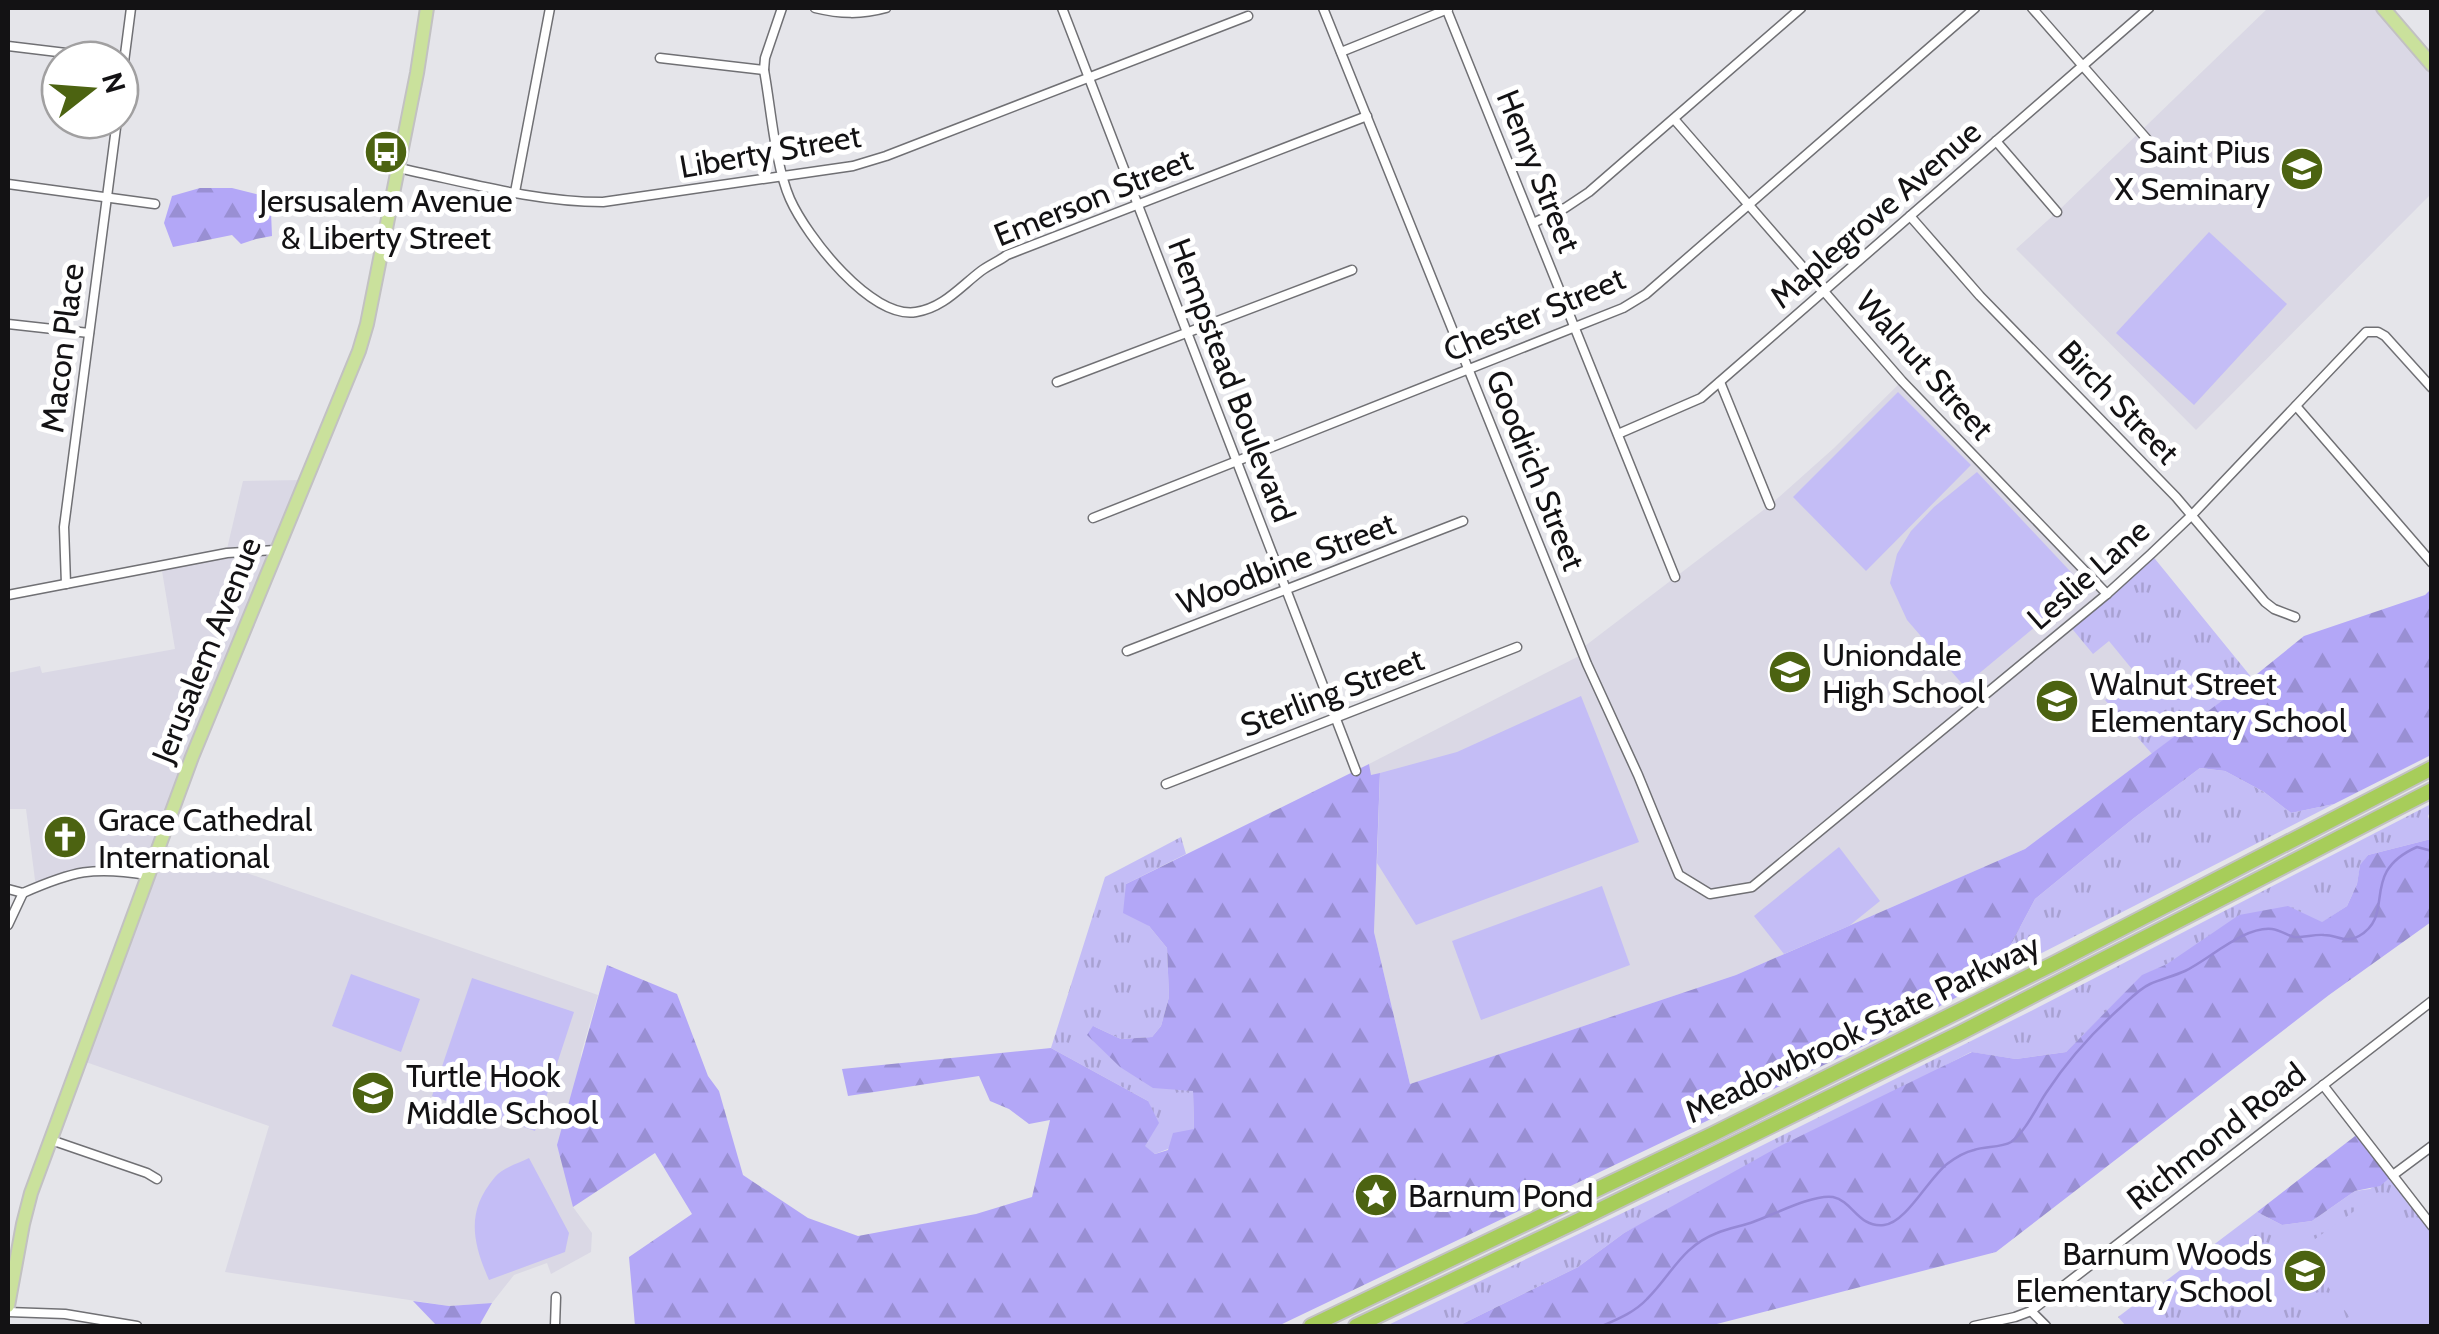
<svg xmlns="http://www.w3.org/2000/svg" width="2439" height="1334" font-family="Cabin,sans-serif">
<style>
.built{fill:#dad8e5}
.grass{fill:url(#grass-tufts)}
.forest{fill:url(#forest-firs)}
.pitch{fill:#c4bdf6}
.lines{fill:none;stroke-linecap:round;stroke-linejoin:round}
.stream{stroke:#9588d6;stroke-width:2.5}
.street-casing{stroke:#707074;stroke-width:11}
.primary-casing{stroke:#c2c1c2;stroke-width:16}
.highway-casing{stroke:#c2c1c2;stroke-width:18}
.street{stroke:#fff;stroke-width:8}
.primary{stroke:#cae19c;stroke-width:12}
.highway{stroke:#a7cd5a;stroke-width:14}
.labels{text-anchor:middle;dominant-baseline:central;stroke-width:10;stroke-linejoin:round;paint-order:stroke}
.street-label{font-size:32px;fill:#131214;stroke:#fff}
.poi-label{font-size:32px;fill:#131214;stroke:#fff;text-anchor:start}
</style>
<defs>
<pattern id="grass-tufts" width="24" height="20" patternUnits="userSpaceOnUse" patternTransform="scale(2.5)"><rect width="24" height="20" fill="#c4bdf6"/><path d="M3 7l-1-3M5 7V3M7 7l1-3M15 17l-1-3M17 17v-4M19 17l1-3" fill="none" stroke="#a8a1d2"/></pattern>
<pattern id="forest-firs" width="22" height="20" patternUnits="userSpaceOnUse" patternTransform="scale(2.5)"><rect width="22" height="20" fill="#b3a7f7"/><path d="M5 1l3.5 6h-7zM16 11l3.5 6h-7z" fill="#998fd3"/></pattern>
</defs>
<rect width="100%" height="100%" fill="#e5e5ea"/>
<g class="built">
<polygon points="2268,8 2399,8 2390,15 2431,65 2431,194 2196,430 2016,249 2057,212"/>
<polygon points="1902,381 2106,593 2252,678 2025,849 1736,975 1410,1084 1374,932 1380,774 1370,776 1369,764 1583,654 1581,649 1770,505 1834,448"/>
<polygon points="305,480 160,843 598,995 581,1054 573,1207 592,1233 591,1252 551,1274 547,1263 514,1275 492,1303 449,1306 225,1272 269,1126 80,1060 147,876 103,870 36,888 26,809 8,809 8,673 40,666 42,673 175,649 161,565 226,553 243,481"/>
</g>
<g class="grass">
<polygon points="2151,554 2252,678 2152,754 2105,700 2119,689 2129,699 2145,685 2109,641 2093,654 2069,625"/>
<polygon points="2200,768 2225,771 2264,792 2291,813 2334,804 1993,978 2035,899 2134,818"/>
<polygon points="2431,804 2431,810 2428,816 2431,826 2431,839 2368,855 2360,866 2357,884 2347,906 2321,923 2288,907 2142,976 2066,1052 2016,1059 1971,1052 1624,1233 1578,1267 1458,1326 1386,1326 1719,1167 2031,1011"/>
<polygon points="1181,837 1186,854 1126,884 1149,926 1167,948 1169,997 1161,1026 1152,1037 1121,1039 1093,1026 1193,1091 1194,1129 1168,1149 1155,1154 1144,1146 1148,1101 1051,1048 1105,877"/>
<polygon points="2393,1175 2431,1226 2431,1326 2126,1326 2118,1317 2257,1212 2282,1225 2312,1221 2355,1191 2370,1189"/>
</g>
<g class="forest">
<polygon points="200,188 232,188 264,196 271,212 272,236 256,239 241,244 232,235 173,247 164,223 172,196"/>
<polygon points="2431,589 2431,755 2334,804 2291,813 2264,792 2225,771 2200,768 2134,818 2035,899 1993,978 1874,1041 1278,1326 635,1326 629,1257 692,1214 655,1153 573,1207 557,1145 607,965 677,994 708,1076 719,1091 743,1175 808,1218 858,1236 976,1214 1032,1197 1050,1120 1029,1124 1009,1109 990,1101 979,1076 848,1096 842,1069 1051,1048 1148,1101 1159,1123 1145,1146 1155,1154 1168,1150 1173,1133 1194,1129 1193,1091 1153,1088 1120,1067 1087,1035 1093,1026 1121,1039 1152,1037 1161,1026 1169,997 1167,948 1149,926 1123,913 1126,884 1369,764 1371,775 1380,773 1374,932 1410,1084 1736,975 2025,849 2252,678 2304,636 2425,595"/>
<polygon points="2431,839 2431,922 2329,995 1996,1252 1709,1326 1458,1326 1578,1267 1624,1233 1782,1145 1972,1052 2016,1059 2066,1052 2142,975 2167,964 2239,915 2288,906 2322,922 2347,906 2357,884 2360,865 2368,855"/>
<polygon points="2359,1133 2393,1175 2380,1186 2355,1191 2312,1221 2282,1225 2257,1212"/>
<polygon points="413,1301 449,1306 492,1303 479,1326 437,1326"/>
</g>
<g class="pitch">
<polygon points="2209,232 2287,304 2194,405 2116,333"/>
<polygon points="1898,392 1971,465 1866,571 1793,497"/>
<polygon points="1977,472 2084,586 1964,686 1907,620 1890,583 1897,554 1911,531 1934,507"/>
<polygon points="1581,696 1639,842 1416,925 1377,863 1380,773 1457,752"/>
<polygon points="1839,847 1880,901 1849,926 1784,954 1754,916"/>
<polygon points="1602,886 1630,965 1481,1020 1452,941"/>
<polygon points="351,974 420,999 401,1052 332,1026"/>
<polygon points="472,978 574,1012 535,1131 432,1096"/>
<path d="M 529,1158 L 569,1233 L 565,1252 L 489,1280 C 473,1243 465,1212 495,1177 C 502,1168 519,1163 529,1158 Z"/>
<polygon points="2381,1192 2431,1263 2431,1326 2356,1326 2301,1249"/>
</g>
<g class="lines">
<path class="stream" d="M 1602,1326 C 1618,1319 1635,1312 1647,1299 C 1673,1273 1681,1247 1717,1233 C 1729,1228 1742,1226 1753,1222 C 1773,1215 1813,1194 1833,1197 C 1853,1201 1858,1228 1884,1225 C 1906,1223 1928,1179 1947,1164 C 1955,1158 1965,1152 1974,1150 C 1985,1146 2001,1148 2011,1142 C 2026,1131 2036,1108 2046,1093 C 2067,1061 2091,1034 2120,1008 C 2129,1000 2139,989 2150,984 C 2161,979 2174,976 2185,971 C 2210,959 2244,926 2272,929 C 2280,930 2287,935 2294,937 C 2304,938 2314,934 2324,935 C 2337,935 2346,944 2359,936 C 2397,914 2358,873 2417,847 L 2432,851"/>
<g class="street-casing">
<g id="street">
<path d="M 782,8 L 765,58 L 764,70 C 771,108 775,165 790,199 C 807,237 871,319 916,312 C 943,308 960,287 981,271 C 989,265 999,261 1007,255 L 1367,116"/>
<path d="M 815,8 C 840,14 861,15 886,8"/>
<polyline points="1062,8 1356,771"/>
<polyline points="1323,8 1587,664 1638,775 1679,875 1710,894 1752,887 2107,594 2151,554 2192,515 2366,332 2378,332 2385,336 2432,388"/>
<polyline points="1446,8 1675,577"/>
<polyline points="2032,8 2152,145"/>
<polyline points="8,46 124,60"/>
<polyline points="1341,52 1448,9"/>
<polyline points="660,58 764,70"/>
<polyline points="120,93 131,8"/>
<polyline points="1674,119 1902,381 2107,594"/>
<polyline points="1996,141 2057,212"/>
<path d="M 398,168 C 466,182 534,202 603,202 L 853,166 L 886,156 L 1248,16"/>
<polyline points="8,184 155,204"/>
<polyline points="515,192 550,8"/>
<polyline points="1910,216 1980,296 2176,497 2265,602 2274,609 2295,617"/>
<polyline points="1533,223 1565,208 1589,192 1801,8"/>
<polyline points="8,324 89,333"/>
<polyline points="1057,382 1352,270"/>
<polyline points="1720,382 1770,505"/>
<polyline points="2296,406 2432,563"/>
<polyline points="1618,434 1701,398 2149,8"/>
<polyline points="1093,518 1623,308 1646,294 1975,8"/>
<polyline points="66,584 64,527 117,120"/>
<polyline points="8,595 227,553 276,550"/>
<polyline points="1127,651 1463,521"/>
<polyline points="1166,784 1517,647"/>
<path d="M 8,889 L 23,893 C 73,871 93,866 147,875"/>
<polyline points="8,925 23,893"/>
<polyline points="2323,1085 2432,1226"/>
<polyline points="51,1140 147,1173 157,1179"/>
<polyline points="2393,1175 2432,1146"/>
<polyline points="2031,1311 2046,1326"/>
<polyline points="8,1312 65,1314 137,1326"/>
<polyline points="555,1326 556,1297"/>
<polyline points="1974,1326 2015,1317 2031,1311 2432,1001"/>
</g>
</g>
<g class="primary-casing">
<g id="primary">
<polyline points="2383,8 2432,65"/>
<polyline points="8,1306 23,1224 31,1193 192,757 359,351 367,324 417,73 427,8"/>
</g>
</g>
<g class="highway-casing">
<g id="highway">
<polyline points="1311,1326 1713,1134 2055,963 2432,768"/>
<polyline points="1356,1326 1577,1221 1962,1032 2432,790"/>
</g>
</g>
<use href="#street" class="street"/>
<use href="#primary" class="primary"/>
<use href="#highway" class="highway"/>
</g>
<defs>
<g id="bus-disc" transform="scale(2.25)"><circle r="9.5" fill="#4c6311" stroke="#fff"/><path d="M-5-6H5V4H4V6H2V4H-2V6H-4V4H-5ZM-3.5-4V0h7V-4ZM-3.5 1.2v1.5H-2V1.2ZM2 1.2v1.5H3.5V1.2Z" fill="#fff"/></g>
<g id="school-disc" transform="scale(2.25)"><circle r="9.5" fill="#4c6311" stroke="#fff"/><path d="M0-5L7-2L0 1L-7-2ZM-4 1L0 2.5L4 1V4Q0 6-4 4Z" fill="#fff"/></g>
<g id="church-disc" transform="scale(2.25)"><circle r="9.5" fill="#4c6311" stroke="#fff"/><path d="M-1.2-6h2.4v3.5h3.3v2.4h-3.3V6h-2.4V-.1h-3.3v-2.4h3.3Z" fill="#fff"/></g>
<g id="sight-disc" transform="scale(2.25)"><circle r="9.5" fill="#4c6311" stroke="#fff"/><path d="M0-6L1.8-2.2L6-1.7L2.9 1.2L3.7 5.4L0 3.3L-3.7 5.4L-2.9 1.2L-6-1.7L-1.8-2.2Z" fill="#fff"/></g>
</defs>
<g fill-rule="evenodd">
<use href="#bus-disc" x="386" y="152"/>
<use href="#school-disc" x="2302" y="169"/>
<use href="#school-disc" x="1790" y="672"/>
<use href="#school-disc" x="2057" y="701"/>
<use href="#church-disc" x="65" y="837"/>
<use href="#school-disc" x="373" y="1093"/>
<use href="#sight-disc" x="1376" y="1195"/>
<use href="#school-disc" x="2305" y="1271"/>
</g>
<g class="labels">
<g class="street-label">
<text transform="translate(770 151) rotate(-10)">Liberty Street</text>
<text transform="translate(1539 171) rotate(68)">Henry Street</text>
<text transform="translate(1093 197) rotate(-22)">Emerson Street</text>
<text transform="translate(1875 214) rotate(-41)">Maplegrove Avenue</text>
<text transform="translate(1534 314) rotate(-23)">Chester Street</text>
<text transform="translate(62 348) rotate(-83)">Macon Place</text>
<text transform="translate(1925 365) rotate(48)">Walnut Street</text>
<text transform="translate(1232 380) rotate(69)">Hempstead Boulevard</text>
<text transform="translate(2119 402) rotate(46)">Birch Street</text>
<text transform="translate(1536 470) rotate(68)">Goodrich Street</text>
<text transform="translate(1286 563) rotate(-21)">Woodbine Street</text>
<text transform="translate(2088 574) rotate(-41)">Leslie Lane</text>
<text transform="translate(206 650) rotate(-68)">Jerusalem Avenue</text>
<text transform="translate(1332 692) rotate(-21)">Sterling Street</text>
<text transform="translate(1862 1028) rotate(-26)">Meadowbrook State Parkway</text>
<text transform="translate(2216 1136) rotate(-38)">Richmond Road</text>
</g>
<g class="poi-label">
<text x="2270" y="151" text-anchor="end">Saint Pius<tspan x="2270" dy="37">X Seminary</tspan></text>
<text x="386" y="200" text-anchor="middle">Jersusalem Avenue<tspan x="386" dy="37">&amp; Liberty Street</tspan></text>
<text x="1822" y="654">Uniondale<tspan x="1822" dy="37">High School</tspan></text>
<text x="2090" y="683">Walnut Street<tspan x="2090" dy="37">Elementary School</tspan></text>
<text x="98" y="819">Grace Cathedral<tspan x="98" dy="37">International</tspan></text>
<text x="406" y="1075">Turtle Hook<tspan x="406" dy="37">Middle School</tspan></text>
<text x="1408" y="1195">Barnum Pond</text>
<text x="2272" y="1253" text-anchor="end">Barnum Woods<tspan x="2272" dy="37">Elementary School</tspan></text>
</g>
</g>
<rect width="2439" height="1334" fill="none" stroke="#131214" stroke-width="20"/>
<g transform="translate(90 90) rotate(73)"><circle r="48" fill="#ffffff" stroke="#a1a0a1" stroke-width="2.5"/>
<path d="M0-8L18 38L0 25L-18 38Z" fill="#4c6311"/>
<text y="-15" font-size="28" font-weight="bold" text-anchor="middle" fill="#131214">N</text>
</g>
</svg>
